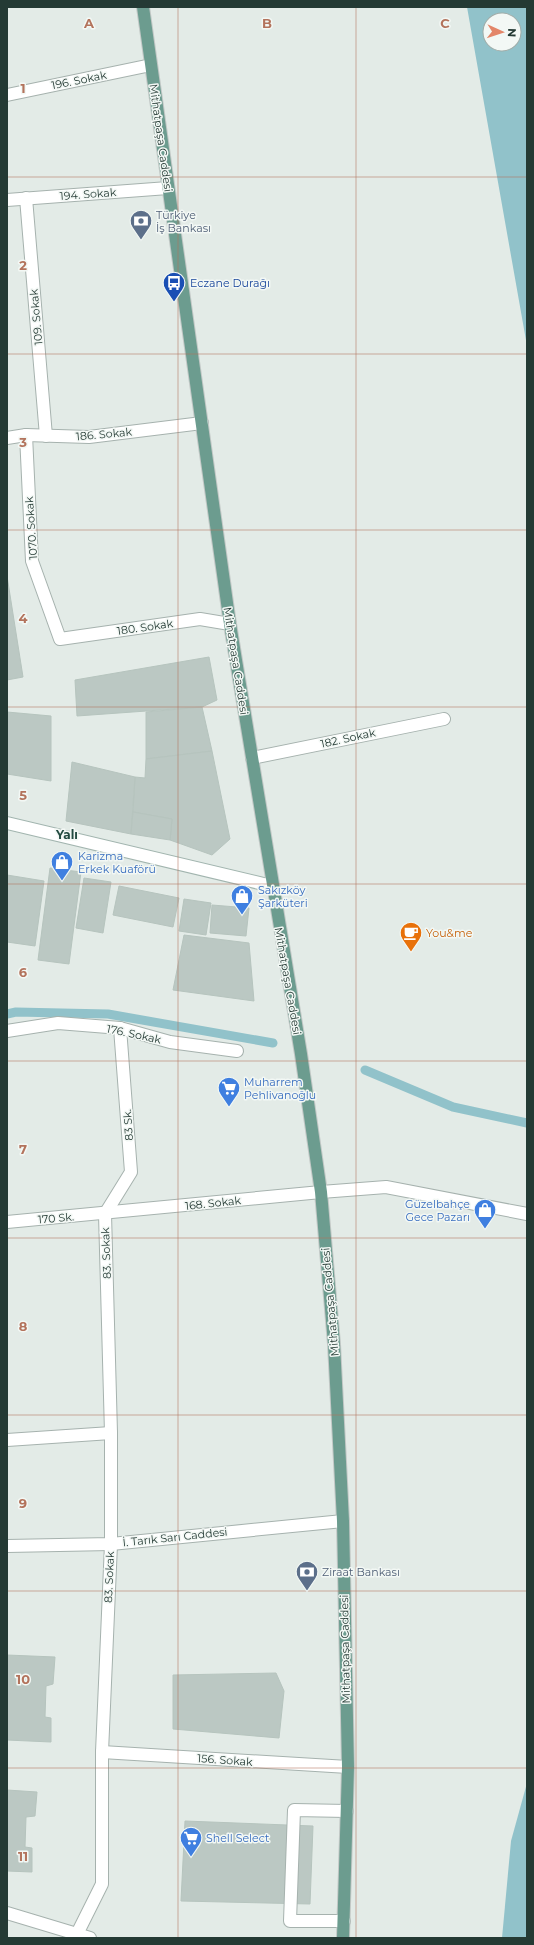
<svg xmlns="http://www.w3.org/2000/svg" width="534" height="1945" font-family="Montserrat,sans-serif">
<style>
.water{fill:#91c2ca;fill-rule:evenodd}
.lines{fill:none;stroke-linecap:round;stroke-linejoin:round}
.stream{stroke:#91c2ca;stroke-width:9}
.building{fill:#bbc8c3;stroke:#b6c4be}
.service-casing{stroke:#a6b2ae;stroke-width:14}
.minor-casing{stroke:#a6b2ae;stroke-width:14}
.secondary-casing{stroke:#a2b5af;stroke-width:14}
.primary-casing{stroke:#c2c8c6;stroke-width:14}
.service{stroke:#fff;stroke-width:12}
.minor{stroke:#fff;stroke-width:12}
.secondary{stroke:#fff;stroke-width:12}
.primary{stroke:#6c9c8f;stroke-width:12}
.grid{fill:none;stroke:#b3735c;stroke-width:1;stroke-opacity:0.55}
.labels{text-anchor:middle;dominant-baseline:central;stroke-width:3;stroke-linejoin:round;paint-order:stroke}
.street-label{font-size:11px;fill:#243a34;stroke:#f3f8f5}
.service-label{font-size:11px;fill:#4e5e75;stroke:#f3f8f5;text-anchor:start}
.transit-label{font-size:11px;fill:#164399;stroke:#f3f8f5;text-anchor:start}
.shop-label{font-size:11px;fill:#366cbe;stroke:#f3f8f5;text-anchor:start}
.food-label{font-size:11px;fill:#c56008;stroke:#f3f8f5;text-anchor:start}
.neighbourhood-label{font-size:12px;font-weight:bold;fill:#224a40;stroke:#f3f8f5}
.grid-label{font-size:13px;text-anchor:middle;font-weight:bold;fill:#b3735c;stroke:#f3f8f5;stroke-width:3;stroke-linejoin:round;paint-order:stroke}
</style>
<rect width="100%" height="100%" fill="#e3ebe7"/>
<g class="water">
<path d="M 467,7 L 527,7 L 527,346 ZM 490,20 L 514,20 L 514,44 L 490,44 Z"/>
<polygon points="527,1783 527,1938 502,1938 511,1841"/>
</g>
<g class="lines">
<g class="stream">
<polyline points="7,1014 16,1012 108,1014 273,1043"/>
<polyline points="365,1070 453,1107 527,1123"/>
</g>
</g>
<g class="building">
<polygon points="7,576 23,677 7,680"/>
<polygon points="209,657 217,700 202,707 77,716 75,680"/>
<polygon points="202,707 212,751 146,759 146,712"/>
<polygon points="7,712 51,716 51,781 7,774"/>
<polygon points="212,751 230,839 212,855 170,840 172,819 133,812 135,777 145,778 146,759"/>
<polygon points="72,762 135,777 131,834 66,821"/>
<polygon points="133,812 172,819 170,840 131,834"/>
<polygon points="50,868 81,872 69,964 38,960"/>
<polygon points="7,875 44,881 35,946 7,942"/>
<polygon points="84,878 111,882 103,933 76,928"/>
<polygon points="119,886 179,898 173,927 113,915"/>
<polygon points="184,899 211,903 206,935 179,931"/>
<polygon points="212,905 249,908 246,936 210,933"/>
<polygon points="184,935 249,943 254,1001 173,990"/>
<polygon points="7,1655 55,1657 53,1684 46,1686 45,1717 51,1718 51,1742 7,1740"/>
<polygon points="276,1673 284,1691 279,1738 173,1729 173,1675"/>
<polygon points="7,1790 37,1792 35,1816 26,1817 25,1847 32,1848 32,1872 7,1871"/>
<polygon points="185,1821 313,1826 310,1904 181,1901"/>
</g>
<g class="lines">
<g class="service-casing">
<g id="service">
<polyline points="321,1192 386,1187 527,1214"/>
<polyline points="344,1921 290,1921 294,1810 347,1811"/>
</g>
</g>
<g class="minor-casing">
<g id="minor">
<polyline points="7,95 151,65"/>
<polyline points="26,198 46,436"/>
<polyline points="7,200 168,188"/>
<polyline points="26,435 32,561 60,639 200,619 230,624"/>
<polyline points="7,438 26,435 89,437 202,423"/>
<polyline points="252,758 444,719"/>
<polyline points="7,1031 58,1023 120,1028 170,1042 237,1051"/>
<polyline points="105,1214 131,1172 120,1028"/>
<polyline points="7,1222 321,1192"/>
<polyline points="7,1440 111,1433"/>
<polyline points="7,1546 111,1544 343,1521"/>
<polyline points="102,1752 348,1767"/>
<polyline points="7,1913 90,1938"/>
<polyline points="75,1938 102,1884 102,1752 111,1544 111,1433 105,1214"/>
</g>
</g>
<g class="secondary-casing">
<polyline id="secondary" points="7,823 272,886"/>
</g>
<g class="primary-casing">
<polyline id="primary" points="143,7 230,624 301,1054 321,1192 334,1344 343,1521 348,1767 343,1938"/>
</g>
<use href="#service" class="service"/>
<use href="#minor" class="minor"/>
<use href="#secondary" class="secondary"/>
<use href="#primary" class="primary"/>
</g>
<path class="grid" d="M 178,7 L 178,1938M 356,7 L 356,1938M 7,177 L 527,177M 7,354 L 527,354M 7,530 L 527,530M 7,707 L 527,707M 7,884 L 527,884M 7,1061 L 527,1061M 7,1238 L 527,1238M 7,1415 L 527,1415M 7,1591 L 527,1591M 7,1768 L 527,1768"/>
<defs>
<g id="bank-pin" transform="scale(1.15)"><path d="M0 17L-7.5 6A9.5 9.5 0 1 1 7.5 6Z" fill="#5c6f8a" stroke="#f3f8f5"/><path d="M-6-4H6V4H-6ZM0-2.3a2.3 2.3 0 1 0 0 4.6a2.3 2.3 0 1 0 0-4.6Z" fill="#fff"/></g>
<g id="bus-pin" transform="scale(1.15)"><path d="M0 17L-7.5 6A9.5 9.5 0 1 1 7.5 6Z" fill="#1a4fb4" stroke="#f3f8f5"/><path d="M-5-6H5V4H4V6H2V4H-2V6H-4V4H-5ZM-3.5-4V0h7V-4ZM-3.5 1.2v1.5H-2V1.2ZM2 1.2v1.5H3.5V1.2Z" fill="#fff"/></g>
<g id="shop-pin" transform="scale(1.15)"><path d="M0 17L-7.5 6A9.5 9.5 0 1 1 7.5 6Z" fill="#3f7fe0" stroke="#f3f8f5"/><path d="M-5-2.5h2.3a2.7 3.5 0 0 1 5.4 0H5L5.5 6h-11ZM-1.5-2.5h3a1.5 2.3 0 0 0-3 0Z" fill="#fff"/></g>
<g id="cafe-pin" transform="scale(1.15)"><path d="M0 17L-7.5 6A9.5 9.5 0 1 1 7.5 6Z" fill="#e8710a" stroke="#f3f8f5"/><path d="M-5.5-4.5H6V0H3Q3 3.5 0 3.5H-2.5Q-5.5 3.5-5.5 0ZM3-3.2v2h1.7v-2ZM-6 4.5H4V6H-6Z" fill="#fff"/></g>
<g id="supermarket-pin" transform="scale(1.15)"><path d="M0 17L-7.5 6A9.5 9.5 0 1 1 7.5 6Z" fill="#3f7fe0" stroke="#f3f8f5"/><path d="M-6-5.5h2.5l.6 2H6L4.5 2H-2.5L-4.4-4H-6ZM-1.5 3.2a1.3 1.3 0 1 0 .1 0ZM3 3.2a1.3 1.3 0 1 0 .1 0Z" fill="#fff"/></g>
</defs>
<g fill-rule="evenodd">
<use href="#bank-pin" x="141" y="221"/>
<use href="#bus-pin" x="174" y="283"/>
<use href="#shop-pin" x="62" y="862"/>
<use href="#shop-pin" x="242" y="896"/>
<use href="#cafe-pin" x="411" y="933"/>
<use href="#supermarket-pin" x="229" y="1088"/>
<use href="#shop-pin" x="485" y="1210"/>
<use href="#bank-pin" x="307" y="1572"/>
<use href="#supermarket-pin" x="191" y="1838"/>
</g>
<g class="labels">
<g class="street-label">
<text transform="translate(79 80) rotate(-11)">196. Sokak</text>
<text transform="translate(161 138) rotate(82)">Mithatpaşa Caddesi</text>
<text transform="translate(88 194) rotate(-4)">194. Sokak</text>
<text transform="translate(36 317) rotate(-95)">109. Sokak</text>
<text transform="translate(104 434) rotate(-5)">186. Sokak</text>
<text transform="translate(31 528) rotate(-94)">1070. Sokak</text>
<text transform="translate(145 627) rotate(-8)">180. Sokak</text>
<text transform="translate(236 661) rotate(81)">Mithatpaşa Caddesi</text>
<text transform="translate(348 738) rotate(-12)">182. Sokak</text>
<text transform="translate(288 981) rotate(80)">Mithatpaşa Caddesi</text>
<text transform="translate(134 1034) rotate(12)">176. Sokak</text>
<text transform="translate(128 1125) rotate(-94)">83 Sk.</text>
<text transform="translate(213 1203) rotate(-6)">168. Sokak</text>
<text transform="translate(56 1218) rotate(-5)">170 Sk.</text>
<text transform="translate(106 1253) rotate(-92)">83. Sokak</text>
<text transform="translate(330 1302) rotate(-95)">Mithatpaşa Caddesi</text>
<text transform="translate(175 1537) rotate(-6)">İ. Tarık Sarı Caddesi</text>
<text transform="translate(109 1577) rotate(-88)">83. Sokak</text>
<text transform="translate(345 1649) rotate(-91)">Mithatpaşa Caddesi</text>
<text transform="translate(225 1760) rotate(4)">156. Sokak</text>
</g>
<g class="service-label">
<text x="156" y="215">Türkiye<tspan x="156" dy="13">İş Bankası</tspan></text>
<text x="322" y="1572">Ziraat Bankası</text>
</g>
<g class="transit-label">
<text x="190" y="283">Eczane Durağı</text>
</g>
<g class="shop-label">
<text x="78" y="856">Karizma<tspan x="78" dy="13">Erkek Kuaförü</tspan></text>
<text x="258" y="890">Sakızköy<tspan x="258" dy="13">Şarküteri</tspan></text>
<text x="244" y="1082">Muharrem<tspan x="244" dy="13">Pehlivanoğlu</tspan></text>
<text x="470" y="1204" text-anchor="end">Güzelbahçe<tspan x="470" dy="13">Gece Pazarı</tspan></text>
<text x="206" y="1838">Shell Select</text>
</g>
<g class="food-label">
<text x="426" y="933">You&amp;me</text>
</g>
<g class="neighbourhood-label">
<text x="67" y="834">Yalı</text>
</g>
</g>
<g class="grid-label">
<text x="89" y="28">A</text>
<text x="267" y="28">B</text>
<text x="445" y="28">C</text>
<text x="23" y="93">1</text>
<text x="23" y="270">2</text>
<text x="23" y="447">3</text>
<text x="23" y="623">4</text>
<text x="23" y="800">5</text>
<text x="23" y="977">6</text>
<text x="23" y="1154">7</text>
<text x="23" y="1331">8</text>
<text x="23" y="1508">9</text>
<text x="23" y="1684">10</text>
<text x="23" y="1861">11</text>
</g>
<rect width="534" height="1945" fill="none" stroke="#243a34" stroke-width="16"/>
<g transform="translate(502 32) rotate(93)"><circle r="19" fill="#f3f8f5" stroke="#a0aca8"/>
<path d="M0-3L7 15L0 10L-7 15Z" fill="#e38669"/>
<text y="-6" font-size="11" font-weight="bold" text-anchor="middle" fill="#243a34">N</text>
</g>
</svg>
